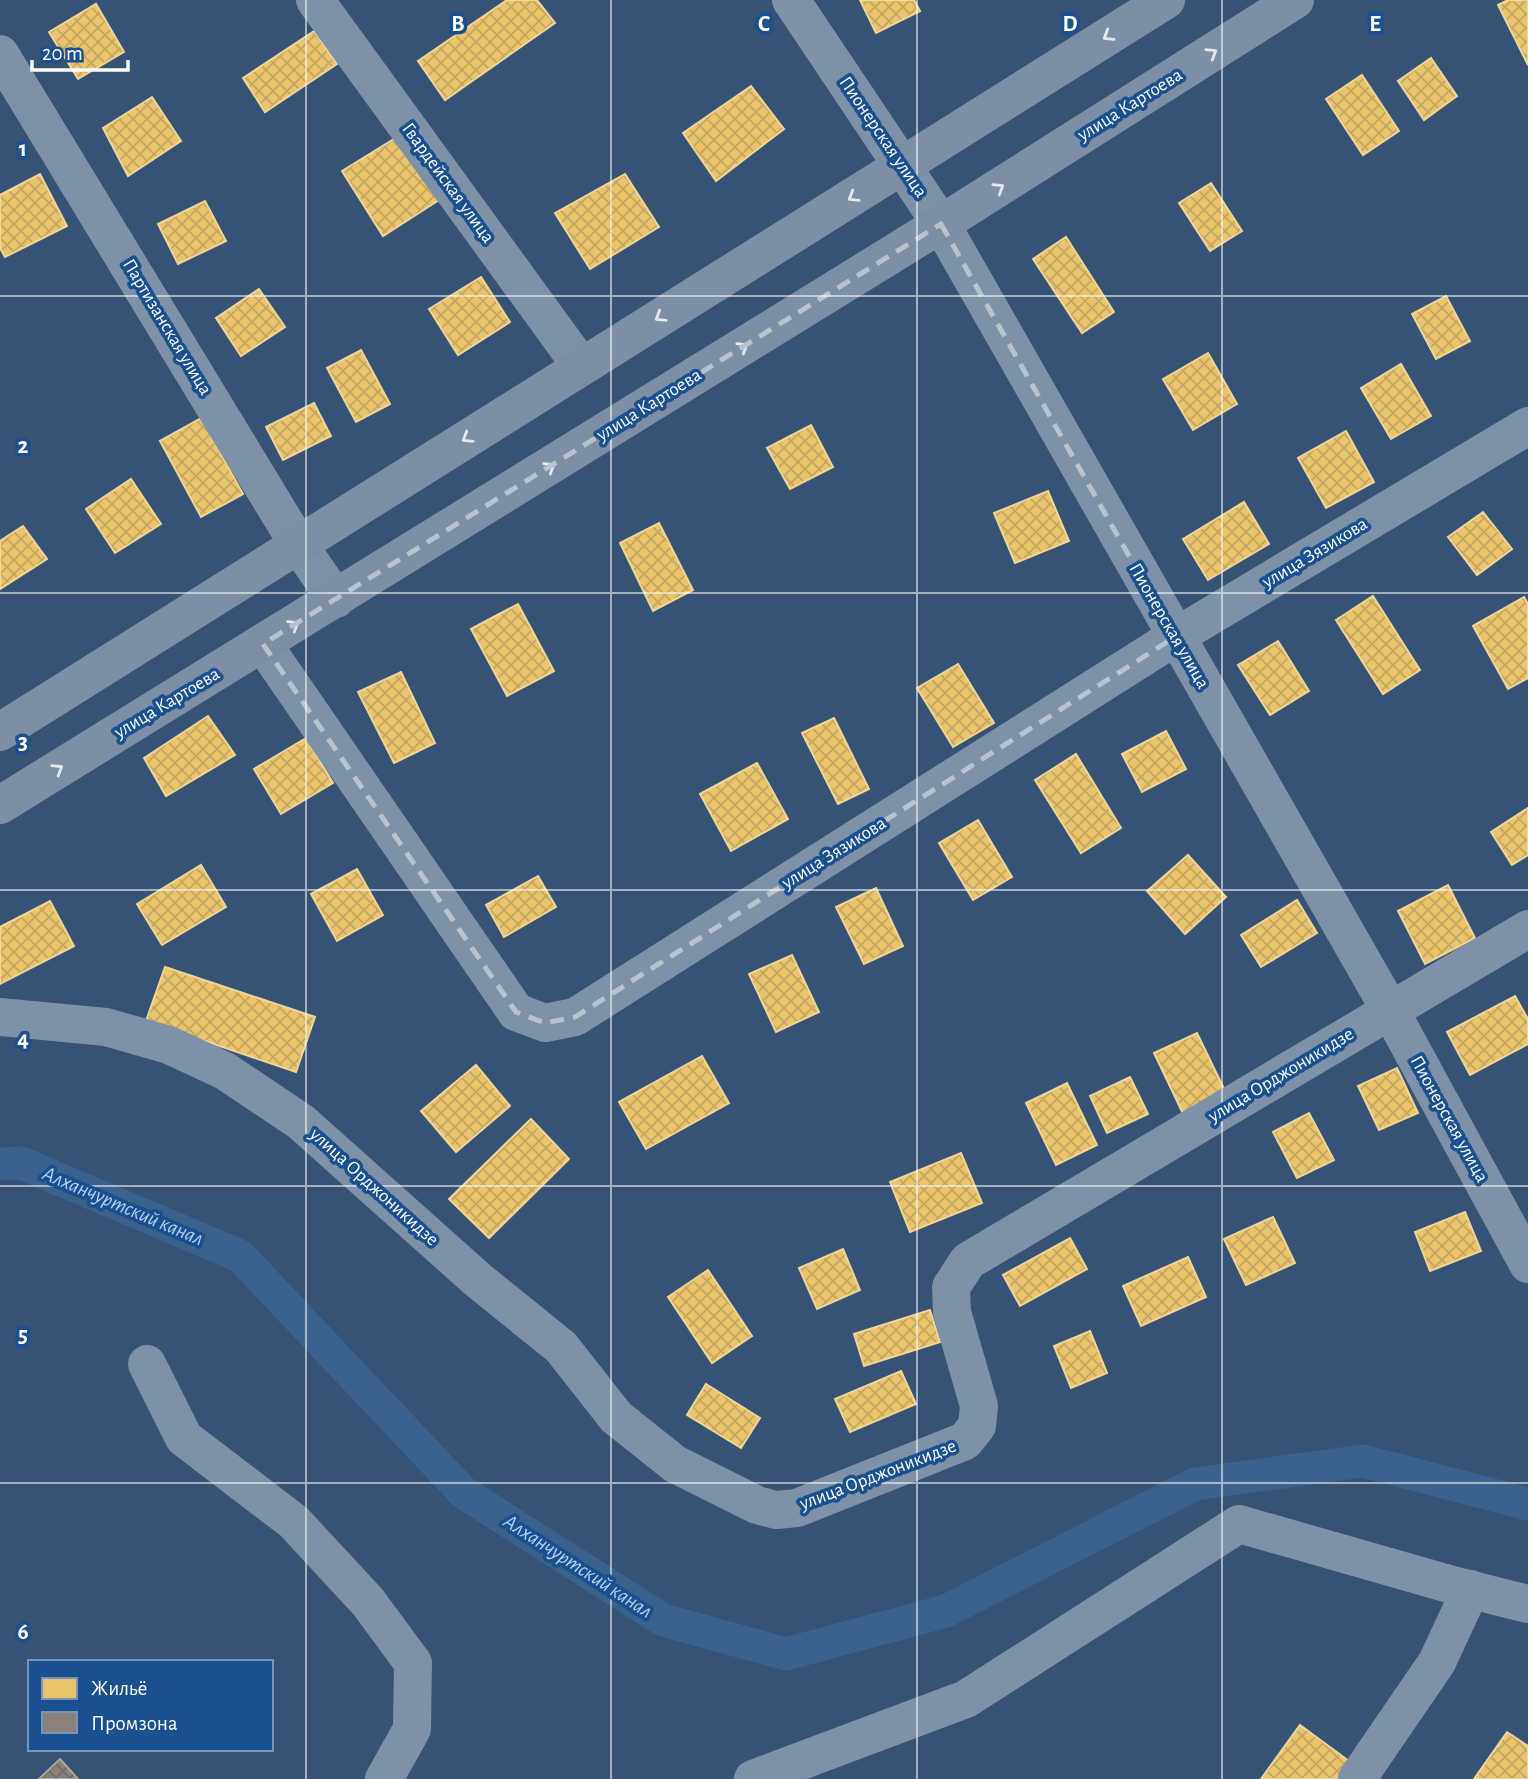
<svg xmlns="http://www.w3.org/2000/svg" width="1528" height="1779" font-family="'Alegreya Sans',sans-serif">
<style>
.homes{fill:url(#homes-cross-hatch);stroke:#f0d697;stroke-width:2}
.industry{fill:url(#industry-cross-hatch);stroke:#ada7a3;stroke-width:2}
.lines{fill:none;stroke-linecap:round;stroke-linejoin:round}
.canal{stroke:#3b618d;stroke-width:33}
.minor{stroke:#7d92a8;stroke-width:38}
.major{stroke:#7d8ea7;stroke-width:38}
.oneway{stroke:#e5e8ed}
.marked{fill:none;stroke:#b9c2ce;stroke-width:5;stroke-dasharray:14 9;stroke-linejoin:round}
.grid{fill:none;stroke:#fff;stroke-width:2;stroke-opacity:0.55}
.labels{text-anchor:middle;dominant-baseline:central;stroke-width:7;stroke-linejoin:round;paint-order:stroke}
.street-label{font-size:19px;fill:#fff;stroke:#1b4f8f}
.water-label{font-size:21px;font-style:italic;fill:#b5d3f5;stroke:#1b4f8f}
.grid-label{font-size:23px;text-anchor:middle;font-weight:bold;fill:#fff;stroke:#1b4f8f;stroke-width:7;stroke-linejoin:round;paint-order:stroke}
</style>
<defs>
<pattern id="homes-cross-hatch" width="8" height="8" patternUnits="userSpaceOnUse" patternTransform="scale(1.75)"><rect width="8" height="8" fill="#e9c46a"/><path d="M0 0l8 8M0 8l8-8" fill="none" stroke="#c2a662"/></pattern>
<pattern id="industry-cross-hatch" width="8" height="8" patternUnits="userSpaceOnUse" patternTransform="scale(1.75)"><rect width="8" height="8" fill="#8a817c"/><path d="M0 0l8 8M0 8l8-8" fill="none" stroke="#716c69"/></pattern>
</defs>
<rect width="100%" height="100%" fill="#365274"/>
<g class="homes">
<polygon points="507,0 537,0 555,23 445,100 418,61"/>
<polygon points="860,0 914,0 920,11 876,33"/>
<polygon points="1508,0 1528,0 1528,65 1498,5"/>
<polygon points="96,4 124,52 78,79 49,32"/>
<polygon points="314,31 337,64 265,112 243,78"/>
<polygon points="1431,58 1457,96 1424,120 1398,81"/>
<polygon points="1362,75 1399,131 1363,155 1326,99"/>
<polygon points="751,86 784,129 716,181 683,133"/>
<polygon points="152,97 181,141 128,176 103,128"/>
<polygon points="397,137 439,200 383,236 342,171"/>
<polygon points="40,174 67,226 5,257 0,248 0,195"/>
<polygon points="625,174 659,227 590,269 555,213"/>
<polygon points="1211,183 1242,231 1210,251 1179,203"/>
<polygon points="205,201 226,241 178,264 158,224"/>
<polygon points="1066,237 1114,312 1082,333 1033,259"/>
<polygon points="481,277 510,322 458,355 429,309"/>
<polygon points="259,289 285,327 241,356 216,318"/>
<polygon points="1446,296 1470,341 1436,359 1412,314"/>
<polygon points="361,350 390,404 356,422 327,368"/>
<polygon points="1208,353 1237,404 1193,430 1163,379"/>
<polygon points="1401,364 1431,416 1391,439 1361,388"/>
<polygon points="314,403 331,436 283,460 266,427"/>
<polygon points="201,418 243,494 201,517 160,441"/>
<polygon points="811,425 833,467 790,489 767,448"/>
<polygon points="1346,431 1374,482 1326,508 1298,458"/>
<polygon points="131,479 161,524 115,553 86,509"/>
<polygon points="1048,491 1069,541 1015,563 994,513"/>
<polygon points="1244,502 1269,544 1208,580 1183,539"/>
<polygon points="1483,512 1512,549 1477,575 1448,537"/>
<polygon points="659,523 693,590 653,611 620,543"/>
<polygon points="23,526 47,559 0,589 0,541"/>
<polygon points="1373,596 1420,670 1383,694 1336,620"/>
<polygon points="1524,597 1528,604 1528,678 1508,689 1473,626"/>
<polygon points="518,604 554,671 507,696 471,629"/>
<polygon points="1278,641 1309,691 1270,715 1238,665"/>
<polygon points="958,664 994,723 953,747 917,688"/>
<polygon points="401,672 435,743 394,763 358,692"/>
<polygon points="208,716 235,755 166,796 144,758"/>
<polygon points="834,718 869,789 838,804 802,733"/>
<polygon points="1166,731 1186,769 1142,792 1122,754"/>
<polygon points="306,738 333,783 281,814 254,769"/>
<polygon points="1076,754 1121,828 1081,853 1035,780"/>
<polygon points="757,763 788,819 731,851 700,794"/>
<polygon points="1528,808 1528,855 1512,865 1491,832"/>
<polygon points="978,820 1012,877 973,900 939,843"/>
<polygon points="1188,855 1226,897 1185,934 1147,891"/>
<polygon points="201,865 226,907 162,945 137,904"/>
<polygon points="357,869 383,915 337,941 311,894"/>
<polygon points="538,876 556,907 504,937 486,905"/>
<polygon points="1448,885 1475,938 1425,964 1398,911"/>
<polygon points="876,888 903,946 864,964 836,907"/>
<polygon points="1297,900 1317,933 1261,967 1241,935"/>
<polygon points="50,901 74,946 0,984 0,927"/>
<polygon points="792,955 819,1012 776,1032 749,974"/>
<polygon points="165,967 315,1017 296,1072 146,1021"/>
<polygon points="1515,996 1528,1019 1528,1044 1470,1075 1447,1032"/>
<polygon points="1197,1033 1228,1097 1185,1118 1154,1053"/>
<polygon points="702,1056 729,1103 646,1149 619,1102"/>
<polygon points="476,1065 510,1106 456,1152 421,1111"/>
<polygon points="1397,1068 1418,1113 1379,1130 1358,1086"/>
<polygon points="1130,1077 1148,1114 1107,1133 1090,1096"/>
<polygon points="1067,1083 1097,1145 1056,1165 1026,1103"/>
<polygon points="1309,1113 1334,1160 1297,1178 1273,1132"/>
<polygon points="531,1119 569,1159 489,1238 449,1199"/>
<polygon points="961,1153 982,1203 910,1232 890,1182"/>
<polygon points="1465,1212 1481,1251 1430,1271 1415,1232"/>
<polygon points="1273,1217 1295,1263 1246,1285 1224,1239"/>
<polygon points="1070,1238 1087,1269 1020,1306 1003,1275"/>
<polygon points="843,1249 860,1290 817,1309 799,1268"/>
<polygon points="1188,1257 1206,1297 1141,1326 1123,1286"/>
<polygon points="708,1270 752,1336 712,1363 668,1297"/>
<polygon points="930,1310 940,1342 864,1366 854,1334"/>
<polygon points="1090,1331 1107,1373 1071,1388 1054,1346"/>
<polygon points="901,1371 916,1404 850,1432 835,1399"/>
<polygon points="706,1384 760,1418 741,1448 687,1415"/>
<polygon points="1300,1725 1357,1767 1348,1779 1261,1779"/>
<polygon points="1507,1732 1528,1746 1528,1779 1474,1779"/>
</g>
<polygon class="industry" points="60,1759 78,1779 39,1779"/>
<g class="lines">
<polyline class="canal" points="0,1164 21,1163 240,1256 464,1493 663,1620 786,1654 946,1611 1195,1484 1363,1461 1528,1504"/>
<g class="minor">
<polyline points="315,0 581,366"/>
<polyline points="791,0 941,224 1390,1010 1528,1264"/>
<polyline points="0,54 298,544 336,599"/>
<polyline points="263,644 516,1012 545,1023 575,1017 1175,637 1528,426"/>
<polyline points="0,1017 106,1027 169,1045 225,1071 301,1122 478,1280 561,1347 616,1417 675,1464 757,1505 776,1510 797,1508 965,1441 977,1426 979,1406 952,1312 951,1287 968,1261 1528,929"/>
<polyline points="147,1364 184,1438 294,1522 368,1602 413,1663 412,1729 384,1779"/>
<polyline points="753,1779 966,1699 1239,1524 1456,1586 1528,1604"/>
<polyline points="1357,1779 1437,1662 1471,1589"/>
</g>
<g class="major">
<polyline points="0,732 1166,0"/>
<polyline points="0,805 941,224 1295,0"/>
</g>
</g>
<defs><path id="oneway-chevron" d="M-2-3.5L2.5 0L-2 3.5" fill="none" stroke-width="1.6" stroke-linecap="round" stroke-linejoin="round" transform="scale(1.75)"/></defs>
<g class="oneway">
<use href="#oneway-chevron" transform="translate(1108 36) rotate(148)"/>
<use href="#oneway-chevron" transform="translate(1212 53) rotate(-32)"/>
<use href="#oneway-chevron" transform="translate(999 188) rotate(-32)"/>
<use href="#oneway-chevron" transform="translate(853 197) rotate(148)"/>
<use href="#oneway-chevron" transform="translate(660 317) rotate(148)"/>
<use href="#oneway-chevron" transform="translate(743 347) rotate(-32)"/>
<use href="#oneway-chevron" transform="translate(467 438) rotate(148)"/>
<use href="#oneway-chevron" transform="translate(550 467) rotate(-32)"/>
<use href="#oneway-chevron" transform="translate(294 625) rotate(-32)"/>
<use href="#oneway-chevron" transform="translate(58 769) rotate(-31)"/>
</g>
<path class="marked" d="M 941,224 L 1175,637 L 575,1017 L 545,1023 L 516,1012 L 263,644 Z"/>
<path class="grid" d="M 306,0 L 306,1779M 611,0 L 611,1779M 917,0 L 917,1779M 1222,0 L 1222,1779M 0,296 L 1528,296M 0,593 L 1528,593M 0,890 L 1528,890M 0,1186 L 1528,1186M 0,1483 L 1528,1483"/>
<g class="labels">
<g class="street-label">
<text transform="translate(1130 105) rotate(-32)">улица Картоева</text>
<text transform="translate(883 137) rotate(56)">Пионерская улица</text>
<text transform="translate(448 183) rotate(54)">Гвардейская улица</text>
<text transform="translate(167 327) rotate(59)">Партизанская улица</text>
<text transform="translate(649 405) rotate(-32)">улица Картоева</text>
<text transform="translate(1315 553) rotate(-31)">улица Зязикова</text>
<text transform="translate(1169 626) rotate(60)">Пионерская улица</text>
<text transform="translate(167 703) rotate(-31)">улица Картоева</text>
<text transform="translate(834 853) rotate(-32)">улица Зязикова</text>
<text transform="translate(1281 1075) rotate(-31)">улица Орджоникидзе</text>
<text transform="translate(1449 1119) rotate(61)">Пионерская улица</text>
<text transform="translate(374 1187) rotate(42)">улица Орджоникидзе</text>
<text transform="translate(878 1475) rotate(-21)">улица Орджоникидзе</text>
</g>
<g class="water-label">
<text transform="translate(123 1206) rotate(23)">Алханчуртский канал</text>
<text transform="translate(578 1566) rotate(33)">Алханчуртский канал</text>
</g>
</g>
<g class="grid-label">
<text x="458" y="31">B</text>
<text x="764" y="31">C</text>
<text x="1070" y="31">D</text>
<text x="1375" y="31">E</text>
<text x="23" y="156">1</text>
<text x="23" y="453">2</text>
<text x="23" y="749">3</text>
<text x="23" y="1046">4</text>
<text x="23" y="1342">5</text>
<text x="23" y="1639">6</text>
</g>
<rect x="28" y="1660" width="245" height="91" fill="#1b4f8f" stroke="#7695bc" stroke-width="2"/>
<rect x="42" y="1678" width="35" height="21" fill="#e9c46a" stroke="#7695bc" stroke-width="2"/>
<text x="91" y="1695" font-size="21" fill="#ffffff">Жильё</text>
<rect x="42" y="1712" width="35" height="21" fill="#8a817c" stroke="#7695bc" stroke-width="2"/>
<text x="91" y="1730" font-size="21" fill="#ffffff">Промзона</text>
<path d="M32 60v10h96v-10" fill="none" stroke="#ffffff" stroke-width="3.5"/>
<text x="42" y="60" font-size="21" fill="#ffffff" stroke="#1b4f8f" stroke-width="5" paint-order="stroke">20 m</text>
</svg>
